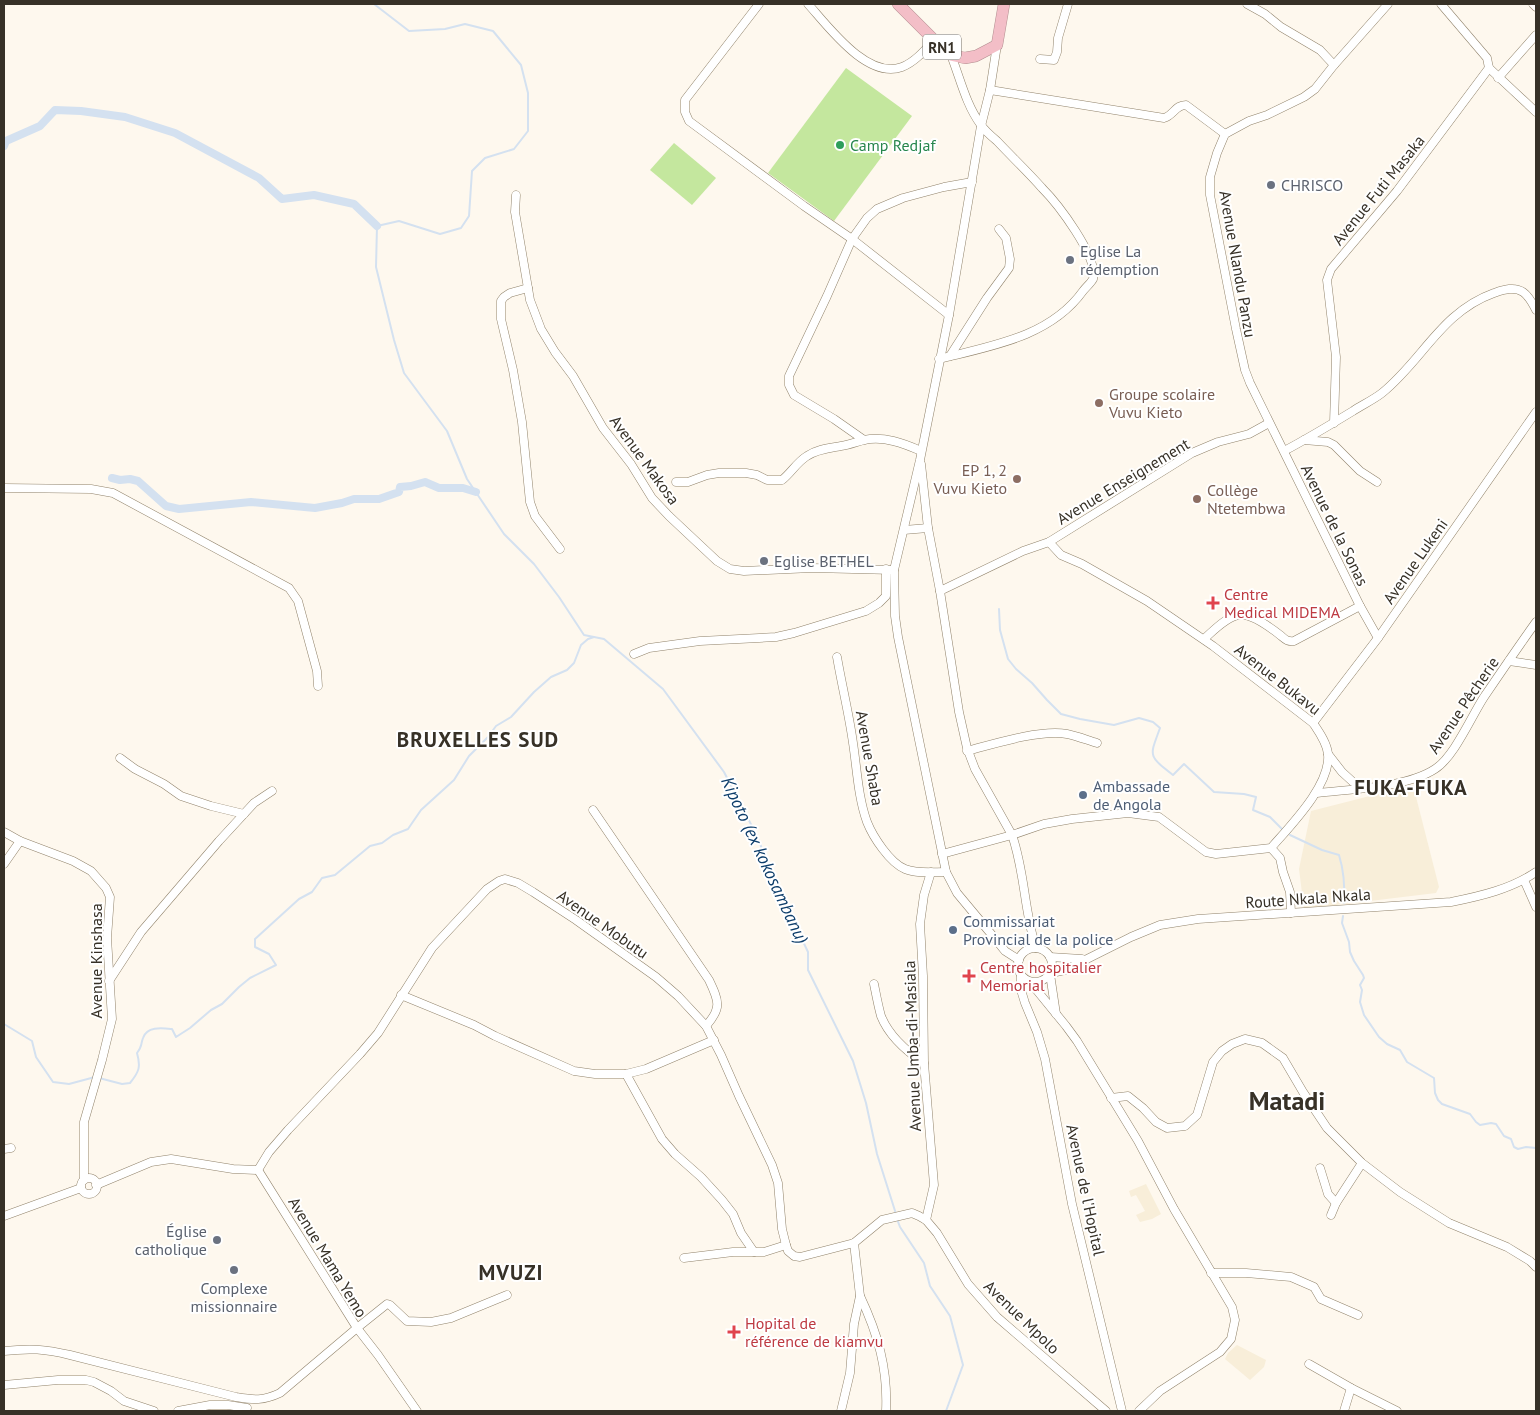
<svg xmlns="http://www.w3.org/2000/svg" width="1540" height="1415" font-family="'PT Sans',sans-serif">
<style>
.commercial{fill:#f8eed9}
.green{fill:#c4e79e}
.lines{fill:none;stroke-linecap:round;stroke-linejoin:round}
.stream{stroke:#d4e1f0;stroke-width:2}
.canal{stroke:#d4e1f0;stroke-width:8}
.minor-casing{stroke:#91836b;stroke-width:9}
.highway-casing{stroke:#b18d8f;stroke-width:12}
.minor{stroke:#fff;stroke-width:8}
.highway{stroke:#f3bec7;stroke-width:11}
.leisure-dot{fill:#2e9e5b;stroke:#fff;stroke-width:2}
.worship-dot{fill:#6b7280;stroke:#fff;stroke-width:2}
.education-dot{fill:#8d6e63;stroke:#fff;stroke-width:2}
.health-dot{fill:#e0444e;stroke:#fff;stroke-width:2}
.service-dot{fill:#5c6f8a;stroke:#fff;stroke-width:2}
.labels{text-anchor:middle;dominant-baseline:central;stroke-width:4;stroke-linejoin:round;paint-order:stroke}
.shield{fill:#fff;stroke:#736f68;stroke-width:1}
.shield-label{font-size:15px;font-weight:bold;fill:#373127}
.leisure-label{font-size:16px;fill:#27864d;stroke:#fff;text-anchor:start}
.worship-label{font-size:16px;fill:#5b616d;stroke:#fff;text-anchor:start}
.street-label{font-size:16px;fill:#373127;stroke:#fff}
.education-label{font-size:16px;fill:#785e54;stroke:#fff;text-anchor:start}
.health-label{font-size:16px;fill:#be3a42;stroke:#fff;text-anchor:start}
.service-label{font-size:16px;fill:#4e5e75;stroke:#fff;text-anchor:start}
.water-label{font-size:18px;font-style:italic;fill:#0e3e6b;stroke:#fff}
.district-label{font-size:21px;font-weight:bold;letter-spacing:1px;fill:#373127;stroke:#fff}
.town-label{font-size:26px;font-weight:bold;fill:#373127;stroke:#fff}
</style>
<rect width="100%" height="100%" fill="#fef8ee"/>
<g class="commercial">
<polygon points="1413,785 1439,887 1436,893 1304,909 1299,869 1311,811"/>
<polygon points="1146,1184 1161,1214 1152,1219 1140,1222 1136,1215 1145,1211 1136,1195 1131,1197 1129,1191"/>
<polygon points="1237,1345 1266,1360 1264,1367 1250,1380 1225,1359 1228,1353"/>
</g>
<g class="green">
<polygon points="846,68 912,116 834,221 768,173"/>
<polygon points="674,143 716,178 692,205 650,170"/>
</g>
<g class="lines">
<g class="stream">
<polyline points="374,4 409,31 445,29 465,24 493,31 521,65 528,93 528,131 514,149 485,158 472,171 469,216 461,228 440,234 399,221 377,226 376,267 394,340 404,373 447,431 467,479 504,534 534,564 559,597 584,635 604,639 663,689 724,772 757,836 774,880 808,952 808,970 853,1061 866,1103 877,1154 896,1214"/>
<path d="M 999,609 L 1000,630 L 1008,659 L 1016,669 L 1032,683 L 1047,700 L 1061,714 L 1080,719 L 1114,725 L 1139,718 L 1153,722 L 1160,728 C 1150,756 1147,755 1173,775 L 1184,764 L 1214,792 L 1244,794 L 1256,797 L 1253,810 L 1270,817 L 1282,829"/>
<path d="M 1290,835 L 1322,850 L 1339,855 C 1344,871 1345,886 1344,903"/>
<polyline points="1343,916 1342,923 1349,942 1350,952 1354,961 1363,975 1364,978 1360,985 1362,990 1360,1002 1364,1015 1379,1037 1387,1044 1400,1050 1407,1062 1434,1078 1435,1093 1438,1100 1442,1104 1470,1114 1476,1122 1480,1125 1491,1123 1496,1124 1504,1136 1511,1139 1514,1147 1518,1149 1526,1147 1536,1148"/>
<polyline points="4,1024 32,1041 36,1057 53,1082 69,1084 95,1077"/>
<path d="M 99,1078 L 122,1084 L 130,1083 C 139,1072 141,1067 137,1053 C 143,1045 140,1046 143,1038 C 147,1026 162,1028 172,1029 L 176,1037 L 190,1028 L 211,1010 L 222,1004 L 239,987 L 250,978 L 276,965 L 269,954 L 255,947 L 255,939 L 299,899 L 312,892 L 322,878 L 335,875 L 370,846 L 382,843 L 393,835 L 408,829 L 421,810 L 454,780 L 469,756 L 488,737 L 496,726 L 511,717 L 534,692 L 551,677 L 567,670 L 574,663 L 581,645 L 588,639 L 594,637"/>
<polyline points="897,1219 900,1227 924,1263 930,1286 950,1316 963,1365 946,1411"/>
</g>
<g class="canal">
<polyline points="4,146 6,141 40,126 55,110 81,111 125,117 175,133 259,178 282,199 314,195 354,204 377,226"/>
<polyline points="112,478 120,480 130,479 138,481 166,506 179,509 251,502 315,508 342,503 354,499 379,499 399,492 400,487 411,486 425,482 439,488 463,488 476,492"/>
</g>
<g class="minor-casing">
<g id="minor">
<polyline points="759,4 685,100 685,112 689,121 804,206 852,239 949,315"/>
<path d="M 808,4 C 828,26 867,80 902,67 C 915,62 925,50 934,40"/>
<polyline points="1247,4 1265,14 1281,27 1320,50 1334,65 1315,89 1304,97 1267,115 1249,121 1225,134 1217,153 1210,177 1210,195 1236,329 1245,370 1250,383 1360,606 1378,638"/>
<polyline points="1533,4 1536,7"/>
<polyline points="997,45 990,90 981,126 949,315 920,460 894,570 895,616 898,637 946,872 957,893 997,941 1005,951 1019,960"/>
<polyline points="1040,59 1054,60 1057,52 1058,38 1068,4"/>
<polyline points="1334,65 1388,4"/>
<polyline points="1489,68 1536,112"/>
<polyline points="1498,78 1536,35"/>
<path d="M 990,90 L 1164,118 C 1174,115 1175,105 1186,105 L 1225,134"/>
<polyline points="516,195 515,212 530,300 541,329 555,352 573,376 603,428 631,464 652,498 669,516 717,561 730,569 744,571 812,568 894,570"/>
<polyline points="528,288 510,293 504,297 501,301 501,319 513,370 522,422 530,502 535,516 560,549"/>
<polyline points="950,356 987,298 1009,268 1010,259 1006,238 999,229"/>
<path d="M 939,359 C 991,346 1050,337 1083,291 C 1086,287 1091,283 1093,279 C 1099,257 1057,203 1042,188 C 1028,172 1012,157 997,141 C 991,136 985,131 981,125 C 966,105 960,78 951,55"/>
<polyline points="1334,423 1336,357 1327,280 1331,269 1397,191 1489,68 1487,58 1441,4"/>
<polyline points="864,440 834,419 794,395 789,385 789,376 827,296 852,239 867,218 877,209 903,198 944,187 972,182"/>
<polyline points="1304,440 1328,442 1334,445 1360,471 1377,482"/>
<path d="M 1284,451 C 1307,439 1330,425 1353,411 C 1362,405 1373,400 1382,393 C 1423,360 1441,312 1494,293 C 1503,290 1514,286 1523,292 C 1529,296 1533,304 1536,310"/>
<path d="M 921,464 L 928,528 L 940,591 L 959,712 L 967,748 L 975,769 L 1012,835 C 1025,872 1024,911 1036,948"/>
<path d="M 676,482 L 688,482 L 707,475 L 719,473 L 746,473 L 757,475 L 767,480 L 782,480 C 791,473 797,462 807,456 C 817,449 830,448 841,446 C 849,445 856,442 864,440 C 884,436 903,443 921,451"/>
<polyline points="4,488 91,489 113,493 289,588 298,601 317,671 318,686"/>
<polyline points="904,530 928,528"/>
<polyline points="940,591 1023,551 1049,542 1192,453 1218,442 1249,434 1269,423"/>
<path d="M 1204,639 C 1212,632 1227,616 1239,615 C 1251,613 1271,628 1280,635 C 1285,639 1287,642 1294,641 L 1360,606"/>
<polyline points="634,654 649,648 700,641 776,637 794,633 866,611 879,603 886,596 886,569"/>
<path d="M 837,657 C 842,686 849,714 853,743 C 857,769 858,797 867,822 C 873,837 890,863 905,869 C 917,874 933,872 946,872"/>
<polyline points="1509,661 1536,665"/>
<polyline points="1313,723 1378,638 1536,412"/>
<path d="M 967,751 C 993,744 1041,729 1067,734 C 1077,736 1087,740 1097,743"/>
<polyline points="1328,754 1342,772 1353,782 1365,786"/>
<polyline points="120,758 135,769 164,784 181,796 211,806 244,814"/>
<path d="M 1317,793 C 1351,789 1406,788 1435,769 C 1454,757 1471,717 1484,697 C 1501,672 1518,647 1536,622"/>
<path d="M 593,810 L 709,980 C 719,1001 722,1008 706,1026"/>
<polyline points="4,832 20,841 73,861 91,871 106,888 110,897 107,938 112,1019 102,1060 84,1122 84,1180"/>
<polyline points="1271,848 1280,858 1283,872 1290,892 1291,913"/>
<path d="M 942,854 L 1012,835 L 1044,824 L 1072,819 L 1128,813 L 1159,817 L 1206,852 L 1216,854 L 1271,848 C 1290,826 1331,785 1328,754 C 1327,743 1319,732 1313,723 L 1213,646 L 1147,601 L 1082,564 L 1061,555 L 1049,542"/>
<polyline points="4,864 20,841"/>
<polyline points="1524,880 1536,907"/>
<circle cx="1035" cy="965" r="17"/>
<polyline points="1050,957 1082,959"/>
<path d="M 1051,972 L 1056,972 L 1065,970 L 1131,937 L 1160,925 L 1198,919 L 1451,902 C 1481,896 1511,889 1536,872"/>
<polyline points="1050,974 1056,1014"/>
<polyline points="1021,975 1021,990 1025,1003 1037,1032 1045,1059 1072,1204 1122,1411"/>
<polyline points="109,981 141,932 219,841 254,803 272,791"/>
<polyline points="1030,982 1066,1026 1077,1041 1138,1141 1174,1209 1232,1307 1235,1320 1231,1339 1220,1352 1160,1391 1139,1411"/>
<path d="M 874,984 C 876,994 878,1005 881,1016 C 889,1036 906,1051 924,1063"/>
<polyline points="401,995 474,1025 495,1036 574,1071 595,1074 626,1074 646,1069 714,1040"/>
<polyline points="626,1074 662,1139 675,1154 701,1177 722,1200 733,1214 741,1233 754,1252 764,1252 786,1245"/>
<polyline points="1111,1098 1128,1096 1143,1108 1156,1122 1167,1128 1185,1126 1197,1115 1213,1062 1222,1051 1232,1044 1245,1039 1262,1043 1283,1058 1303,1092 1327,1128 1362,1163 1400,1192 1449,1223 1507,1247 1530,1261 1536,1267"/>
<polyline points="4,1149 11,1148"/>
<polyline points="1320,1168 1328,1194 1336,1203"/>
<polyline points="258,1170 269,1152 288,1130 360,1054 378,1033 432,948 487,889 499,881 505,879 518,883 533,892 576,920 656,977 678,996 706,1026 721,1055 739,1096 772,1165 778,1183 782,1229 786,1245 788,1251 794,1256 800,1257 854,1243 882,1220 912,1213 919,1216 926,1220 937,1233 968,1284 997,1317 1106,1411"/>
<circle cx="89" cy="1186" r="8"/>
<polyline points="96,1185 151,1162 171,1159 233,1169 258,1170"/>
<polyline points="1331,1215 1336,1203 1362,1163"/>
<polyline points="4,1216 81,1188"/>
<polyline points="926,1220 934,1185 924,1063 923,976 920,924 924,895 931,872"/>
<polyline points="684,1258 733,1252 754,1252"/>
<polyline points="1211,1273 1246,1273 1291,1277 1314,1287 1321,1299 1358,1315"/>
<path d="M 860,1296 C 878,1334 888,1369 886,1411"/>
<path d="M 4,1351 C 30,1348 45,1349 70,1355 L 236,1397 C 254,1400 263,1401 280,1393 L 357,1328 L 258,1170"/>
<polyline points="1309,1364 1351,1388 1397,1411"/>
<polyline points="4,1385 58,1380 86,1380 94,1382 111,1391 124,1401 154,1411"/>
<polyline points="178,1411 210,1405 228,1405 247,1408"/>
<polyline points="417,1411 378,1355 357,1328 387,1304 390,1305 407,1321 431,1322 451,1318 507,1295"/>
<polyline points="841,1411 850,1373 854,1324 860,1296 854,1243"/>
<polyline points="1344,1411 1351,1388"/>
</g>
</g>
<g class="highway-casing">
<polyline id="highway" points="898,4 934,40 951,55 965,58 976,56 997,45 1004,4"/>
</g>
<use href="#minor" class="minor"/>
<use href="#highway" class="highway"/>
</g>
<circle class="leisure-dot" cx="840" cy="145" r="5"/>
<g class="worship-dot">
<circle cx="1271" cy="185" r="5"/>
<circle cx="1070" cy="260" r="5"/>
<circle cx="764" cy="561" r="5"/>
<circle cx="217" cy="1240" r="5"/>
<circle cx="234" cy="1270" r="5"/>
</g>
<g class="education-dot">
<circle cx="1099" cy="403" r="5"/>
<circle cx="1017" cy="479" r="5"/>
<circle cx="1197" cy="499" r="5"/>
</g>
<g class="health-dot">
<path d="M1210.5 595.5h5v5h5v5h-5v5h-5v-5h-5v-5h5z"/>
<path d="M966.5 968.5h5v5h5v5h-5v5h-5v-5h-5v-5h5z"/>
<path d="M731.5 1324.5h5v5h5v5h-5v5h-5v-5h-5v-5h5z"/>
</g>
<g class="service-dot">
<circle cx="1083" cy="795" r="5"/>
<circle cx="953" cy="930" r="5"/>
</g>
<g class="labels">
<rect class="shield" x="923" y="34.5" width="38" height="25" rx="4"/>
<g class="shield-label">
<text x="942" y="47">RN1</text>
</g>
<g class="leisure-label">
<text x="850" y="145">Camp Redjaf</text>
</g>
<g class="worship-label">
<text x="1281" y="185">CHRISCO</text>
<text x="1080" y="251">Eglise La<tspan x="1080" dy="18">rédemption</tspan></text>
<text x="774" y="561">Eglise BETHEL</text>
<text x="207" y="1231" text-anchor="end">Église<tspan x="207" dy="18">catholique</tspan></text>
<text x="234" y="1288" text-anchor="middle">Complexe<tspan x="234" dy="18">missionnaire</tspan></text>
</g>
<g class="street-label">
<text transform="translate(1378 190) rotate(-51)">Avenue Futi Masaka</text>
<text transform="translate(1238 264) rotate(80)">Avenue Nlandu Panzu</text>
<text transform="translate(645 460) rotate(54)">Avenue Makosa</text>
<text transform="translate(1123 481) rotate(-31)">Avenue Enseignement</text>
<text transform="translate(1335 525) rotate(64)">Avenue de la Sonas</text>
<text transform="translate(1415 561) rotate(-55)">Avenue Lukeni</text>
<text transform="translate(1278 679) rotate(38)">Avenue Bukavu</text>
<text transform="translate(1463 705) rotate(-56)">Avenue Pêcherie</text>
<text transform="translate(870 758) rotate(80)">Avenue Shaba</text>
<text transform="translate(1308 898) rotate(-4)">Route Nkala Nkala</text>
<text transform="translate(603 924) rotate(35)">Avenue Mobutu</text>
<text transform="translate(96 961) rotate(-90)">Avenue Kinshasa</text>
<text transform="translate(912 1046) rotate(-92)">Avenue Umba-di-Masiala</text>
<text transform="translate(1086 1190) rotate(78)">Avenue de l'Hopital</text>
<text transform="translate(328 1257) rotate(59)">Avenue Mama Yemo</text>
<text transform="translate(1022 1317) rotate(44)">Avenue Mpolo</text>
</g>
<g class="education-label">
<text x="1109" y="394">Groupe scolaire<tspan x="1109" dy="18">Vuvu Kieto</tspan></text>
<text x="1007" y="470" text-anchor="end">EP 1, 2<tspan x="1007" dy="18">Vuvu Kieto</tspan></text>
<text x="1207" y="490">Collège<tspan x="1207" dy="18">Ntetembwa</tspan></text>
</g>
<g class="health-label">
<text x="1224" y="594">Centre<tspan x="1224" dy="18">Medical MIDEMA</tspan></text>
<text x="980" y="967">Centre hospitalier<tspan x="980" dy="18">Memorial</tspan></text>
<text x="745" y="1323">Hopital de<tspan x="745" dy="18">référence de kiamvu</tspan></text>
</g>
<g class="service-label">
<text x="1093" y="786">Ambassade<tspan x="1093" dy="18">de Angola</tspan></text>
<text x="963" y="921">Commissariat<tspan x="963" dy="18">Provincial de la police</tspan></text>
</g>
<g class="water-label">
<text transform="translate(765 860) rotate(65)">Kipoto (ex kokosambanu)</text>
</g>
<g class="district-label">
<text x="478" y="739">BRUXELLES SUD</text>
<text x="1411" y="787">FUKA-FUKA</text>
<text x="511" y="1272">MVUZI</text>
</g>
<g class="town-label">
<text x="1287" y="1100">Matadi</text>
</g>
</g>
<rect width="1540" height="1415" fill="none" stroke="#373127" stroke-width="10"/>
</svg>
